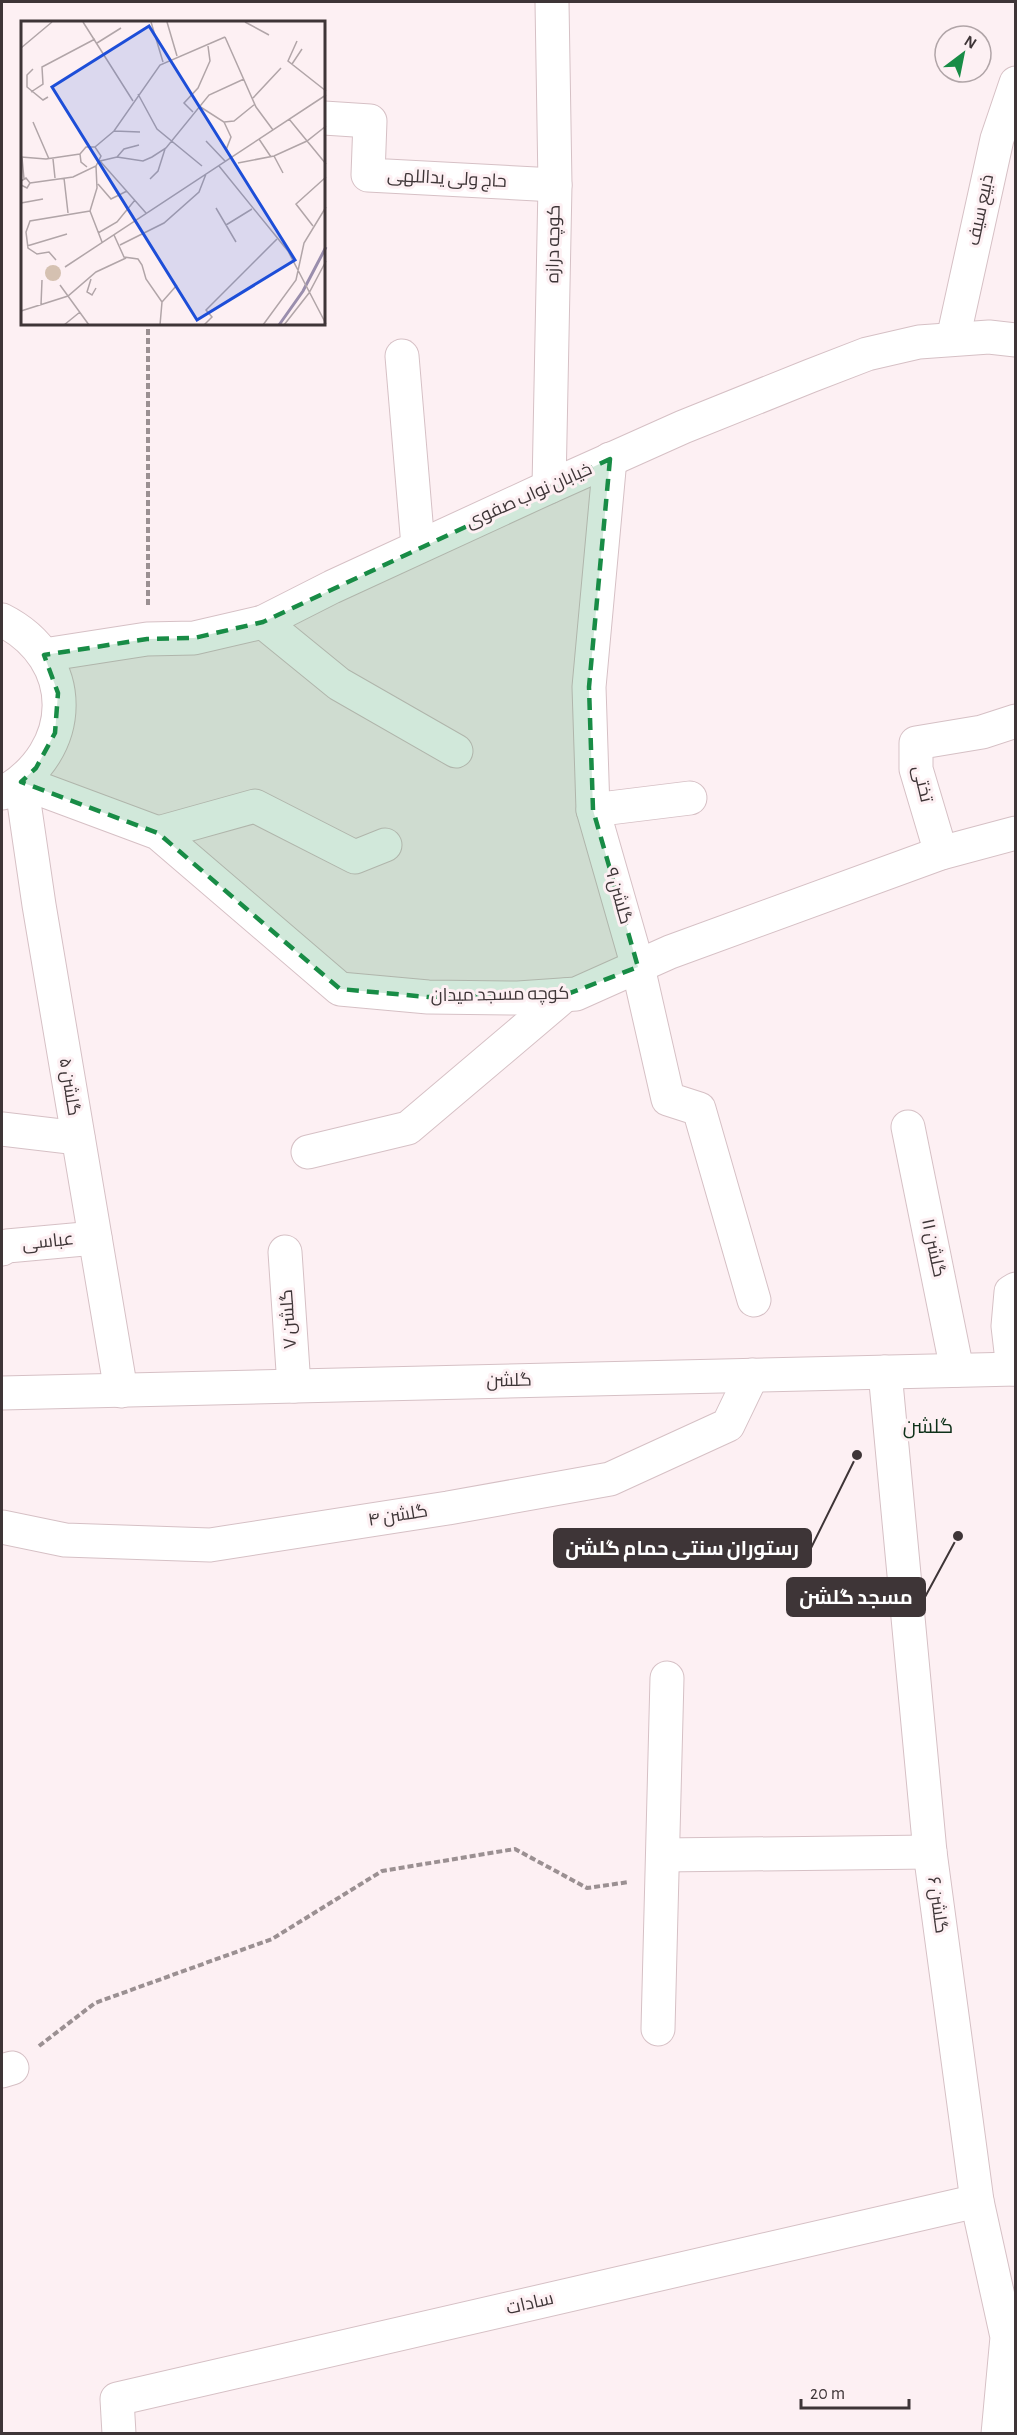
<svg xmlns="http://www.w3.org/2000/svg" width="1017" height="2435" font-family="'Alegreya Sans',Cairo,sans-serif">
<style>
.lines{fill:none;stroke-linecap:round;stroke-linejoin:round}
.minor-casing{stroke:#d6c0c5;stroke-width:35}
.path{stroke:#9b9092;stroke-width:4;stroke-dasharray:6 3;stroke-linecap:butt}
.minor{stroke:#fff;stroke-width:33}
.marked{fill:#188c46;fill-opacity:0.2;stroke:#188c46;stroke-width:4.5;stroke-dasharray:12 8;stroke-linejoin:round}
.labels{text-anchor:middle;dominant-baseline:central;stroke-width:6;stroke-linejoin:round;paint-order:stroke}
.street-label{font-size:18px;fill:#3e3537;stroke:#fdf0f3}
.neighbourhood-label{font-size:20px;fill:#0e3119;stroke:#fdf0f3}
.inset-river{fill:none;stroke:#9a8ead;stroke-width:3}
.inset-road{fill:none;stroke:#b1a5a8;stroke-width:1.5}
.view{fill:#1d4ed8;fill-opacity:0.15;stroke:#1d4ed8;stroke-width:3}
.inset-edge{fill:none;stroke:#3e3537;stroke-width:3}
.leader{fill:none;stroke:#3e3537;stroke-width:2}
.callout-dot{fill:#3e3537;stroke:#fdf0f3;stroke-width:2}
.callout{fill:#3e3537;stroke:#3e3537;stroke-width:2}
.callout-label{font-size:20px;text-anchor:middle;font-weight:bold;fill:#fff}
</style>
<rect width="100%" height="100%" fill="#fdf0f3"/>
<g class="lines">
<defs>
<g id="minor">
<path d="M 324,118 L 370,121 L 368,175 L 555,185"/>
<path d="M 953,339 L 997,139 L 1016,83"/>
<path d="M 402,356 L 418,546"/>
<path d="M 610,459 L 589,687 L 593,810 L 638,967 L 668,1099 L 699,1109 L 754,1300"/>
<path d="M 549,487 L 555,185 L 552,2"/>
<path d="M 2,620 C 79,659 77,751 3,793"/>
<path d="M 263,622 L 339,684 L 456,751"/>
<path d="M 44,655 L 147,639 L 194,638 L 263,622 L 332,587 L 549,487 L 683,427 L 810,376 L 867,354 L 919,342 L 989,337 L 1016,340"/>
<path d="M 593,810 L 690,798"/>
<path d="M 158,833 L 255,806 L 355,857 L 385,845"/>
<path d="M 941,853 L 916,769 L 916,743 L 982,732 L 1016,721"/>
<path d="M 908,1127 L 957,1370"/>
<path d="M 2,1129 L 78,1138"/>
<path d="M 308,1152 L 408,1128 L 565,995"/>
<path d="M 2,1249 L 7,1246 L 95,1238"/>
<path d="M 285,1252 L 294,1386"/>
<path d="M 1013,1369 L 1008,1326 L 1011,1292 L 1016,1289"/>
<path d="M 885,1372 L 930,1852 L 977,2201 L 1007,2337 L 998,2434"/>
<path d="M 121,1391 L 39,905 L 21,782 L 158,833 L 340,989 L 428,997 L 518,998 L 576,994 L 670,952 L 941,853 L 1016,833"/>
<path d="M 2,1393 L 1016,1369"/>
<path d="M 2,1527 L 65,1540 L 210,1545 L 448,1508 L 610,1479 L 728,1425 L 752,1375"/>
<path d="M 663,1855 L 930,1852"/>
<path d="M 658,2029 L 667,1678"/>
<path d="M 2,2071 L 12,2068"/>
<path d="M 119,2434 L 117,2399 L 977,2201"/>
</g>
</defs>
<use href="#minor" class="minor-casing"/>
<g class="path">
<path d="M 148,605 L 148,324"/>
<path d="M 39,2046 L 95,2003 L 272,1939 L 382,1871 L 515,1849 L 587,1888 L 629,1882"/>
</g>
<use href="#minor" class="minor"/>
</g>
<path class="marked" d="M 610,459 L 589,687 L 593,810 L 638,967 L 565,995 L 428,997 L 340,989 L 158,833 L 21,782 L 36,768 L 55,733 L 58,693 L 44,655 L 147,639 L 194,638 L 263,622 Z"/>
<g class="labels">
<g class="street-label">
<text transform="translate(447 179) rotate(3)">حاج ولی یداللهی</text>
<text transform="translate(981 210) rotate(-78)">ذبیع سیف</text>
<text transform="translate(554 244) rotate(-89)">کوچه درازه</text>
<text transform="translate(529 496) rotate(-24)">خیابان نواب صفوی</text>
<text transform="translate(922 784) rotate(77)">تختی</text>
<text transform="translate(618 896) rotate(74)">گلشن ۹</text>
<text transform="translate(500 995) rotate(-1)">کوچه مسجد میدان</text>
<text transform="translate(69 1087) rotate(81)">گلشن ۵</text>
<text transform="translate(48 1242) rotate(-6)">عباسی</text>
<text transform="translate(933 1248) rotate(78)">گلشن ۱۱</text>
<text transform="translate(289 1319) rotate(-94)">گلشن ۷</text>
<text transform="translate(509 1381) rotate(-1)">گلشن</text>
<text transform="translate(398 1516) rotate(-9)">گلشن ۴</text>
<text transform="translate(937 1905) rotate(82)">گلشن ۶</text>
<text transform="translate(530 2304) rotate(-13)">سادات</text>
</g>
<g class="neighbourhood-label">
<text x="928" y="1427">گلشن</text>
</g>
</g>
<g transform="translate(21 21)">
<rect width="304" height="304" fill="#fdf0f3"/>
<path d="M24 252a8 8 0 1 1 16 0a8 8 0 1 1-16 0Z" fill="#d5c1b1"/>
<path class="inset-river" d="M 258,304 L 282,270 L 305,226"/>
<path class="inset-road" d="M 62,1 L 112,80M 130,1 L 142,41M 146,1 L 156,35M 224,1 L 248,14M 204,16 L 235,86 L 252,109M 276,20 L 267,40 L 305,70M 76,22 L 100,7M 0,27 L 31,1M 271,43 L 281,28M 12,48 L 6,54 L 6,66 L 22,79 L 27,76M 10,71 L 22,63 L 21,46 L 74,18M 117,73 L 136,108 L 181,145M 232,77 L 260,47M 178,85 L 203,101 L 210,116 L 205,129 L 210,137M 172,91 L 163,82 L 177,67 L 189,40 L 187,25M 268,98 L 305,143M 12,101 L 28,138M 203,101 L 213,100 L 234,83M 93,110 L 119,111M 238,118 L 250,136M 185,120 L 204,140M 74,126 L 93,110 L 139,44 L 204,16M 253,135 L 262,152M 0,136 L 25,138 L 59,133M 96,136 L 103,128 L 118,124M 1,137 L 3,158M 32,138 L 34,157M 217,142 L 253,135 L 286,120 L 305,105M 75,145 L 76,167 L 69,190 L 81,221M 198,145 L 267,230 L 305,303M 43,157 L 47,192M 129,158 L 137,150 L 144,128M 0,160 L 5,157 L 9,162 L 6,167 L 0,164M 9,162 L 52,156 L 75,145 L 80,135 L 74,126 L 65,126 L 59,133 L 60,141 L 66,146M 77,163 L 90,178 L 106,170M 0,182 L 22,178M 195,187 L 215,221M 125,192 L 79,140 L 96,136 L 122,140 L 131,136 L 145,127 L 188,74 L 223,58M 205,204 L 231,188M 292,205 L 275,183 L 305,156M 77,212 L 96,201 L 114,179M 93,214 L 103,236 L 117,238 L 121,244 L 125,258 L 141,281 L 139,304M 99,224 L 143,202 L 178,171 L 185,153M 6,225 L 46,213M 35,239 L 28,231 L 16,233 L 7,227 L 5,211 L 9,200 L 69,190M 44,246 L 305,74M 70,258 L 66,271 L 71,274 L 75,267M 39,264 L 68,304M 141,281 L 156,264M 20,284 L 21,259M 0,290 L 47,275 L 75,251 L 105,237M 43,304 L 59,291M 183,304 L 191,296 L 185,289 L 256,218M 242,304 L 275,259 L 283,222 L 305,186M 263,304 L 288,272 L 305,240"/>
<path class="view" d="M 128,5 L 274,239 L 176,299 L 31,66 Z"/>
<rect width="304" height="304" class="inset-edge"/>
</g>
<path class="leader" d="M857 1455L811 1548M958 1536L925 1597"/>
<g class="callout-dot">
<circle cx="857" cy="1455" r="6"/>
<circle cx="958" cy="1536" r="6"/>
</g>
<g class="callout">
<rect x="554" y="1529" width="257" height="38" rx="6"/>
<rect x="787" y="1578" width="138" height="38" rx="6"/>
</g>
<g class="callout-label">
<text x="682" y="1555">رستوران سنتی حمام گلشن</text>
<text x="856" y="1604">مسجد گلشن</text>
</g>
<rect width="1017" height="2435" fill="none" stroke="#3e3537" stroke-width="6"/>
<g transform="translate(963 54) rotate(32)"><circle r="28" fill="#fdf0f3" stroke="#b1a5a8" stroke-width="1.5"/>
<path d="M0-4.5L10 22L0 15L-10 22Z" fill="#188c46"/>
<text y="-9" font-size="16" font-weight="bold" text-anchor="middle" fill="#3e3537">N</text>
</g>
<path d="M801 2399v9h108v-9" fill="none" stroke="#3e3537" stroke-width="3"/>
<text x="810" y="2399" font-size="18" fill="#3e3537" stroke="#fdf0f3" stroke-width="4.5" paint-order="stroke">20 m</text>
</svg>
